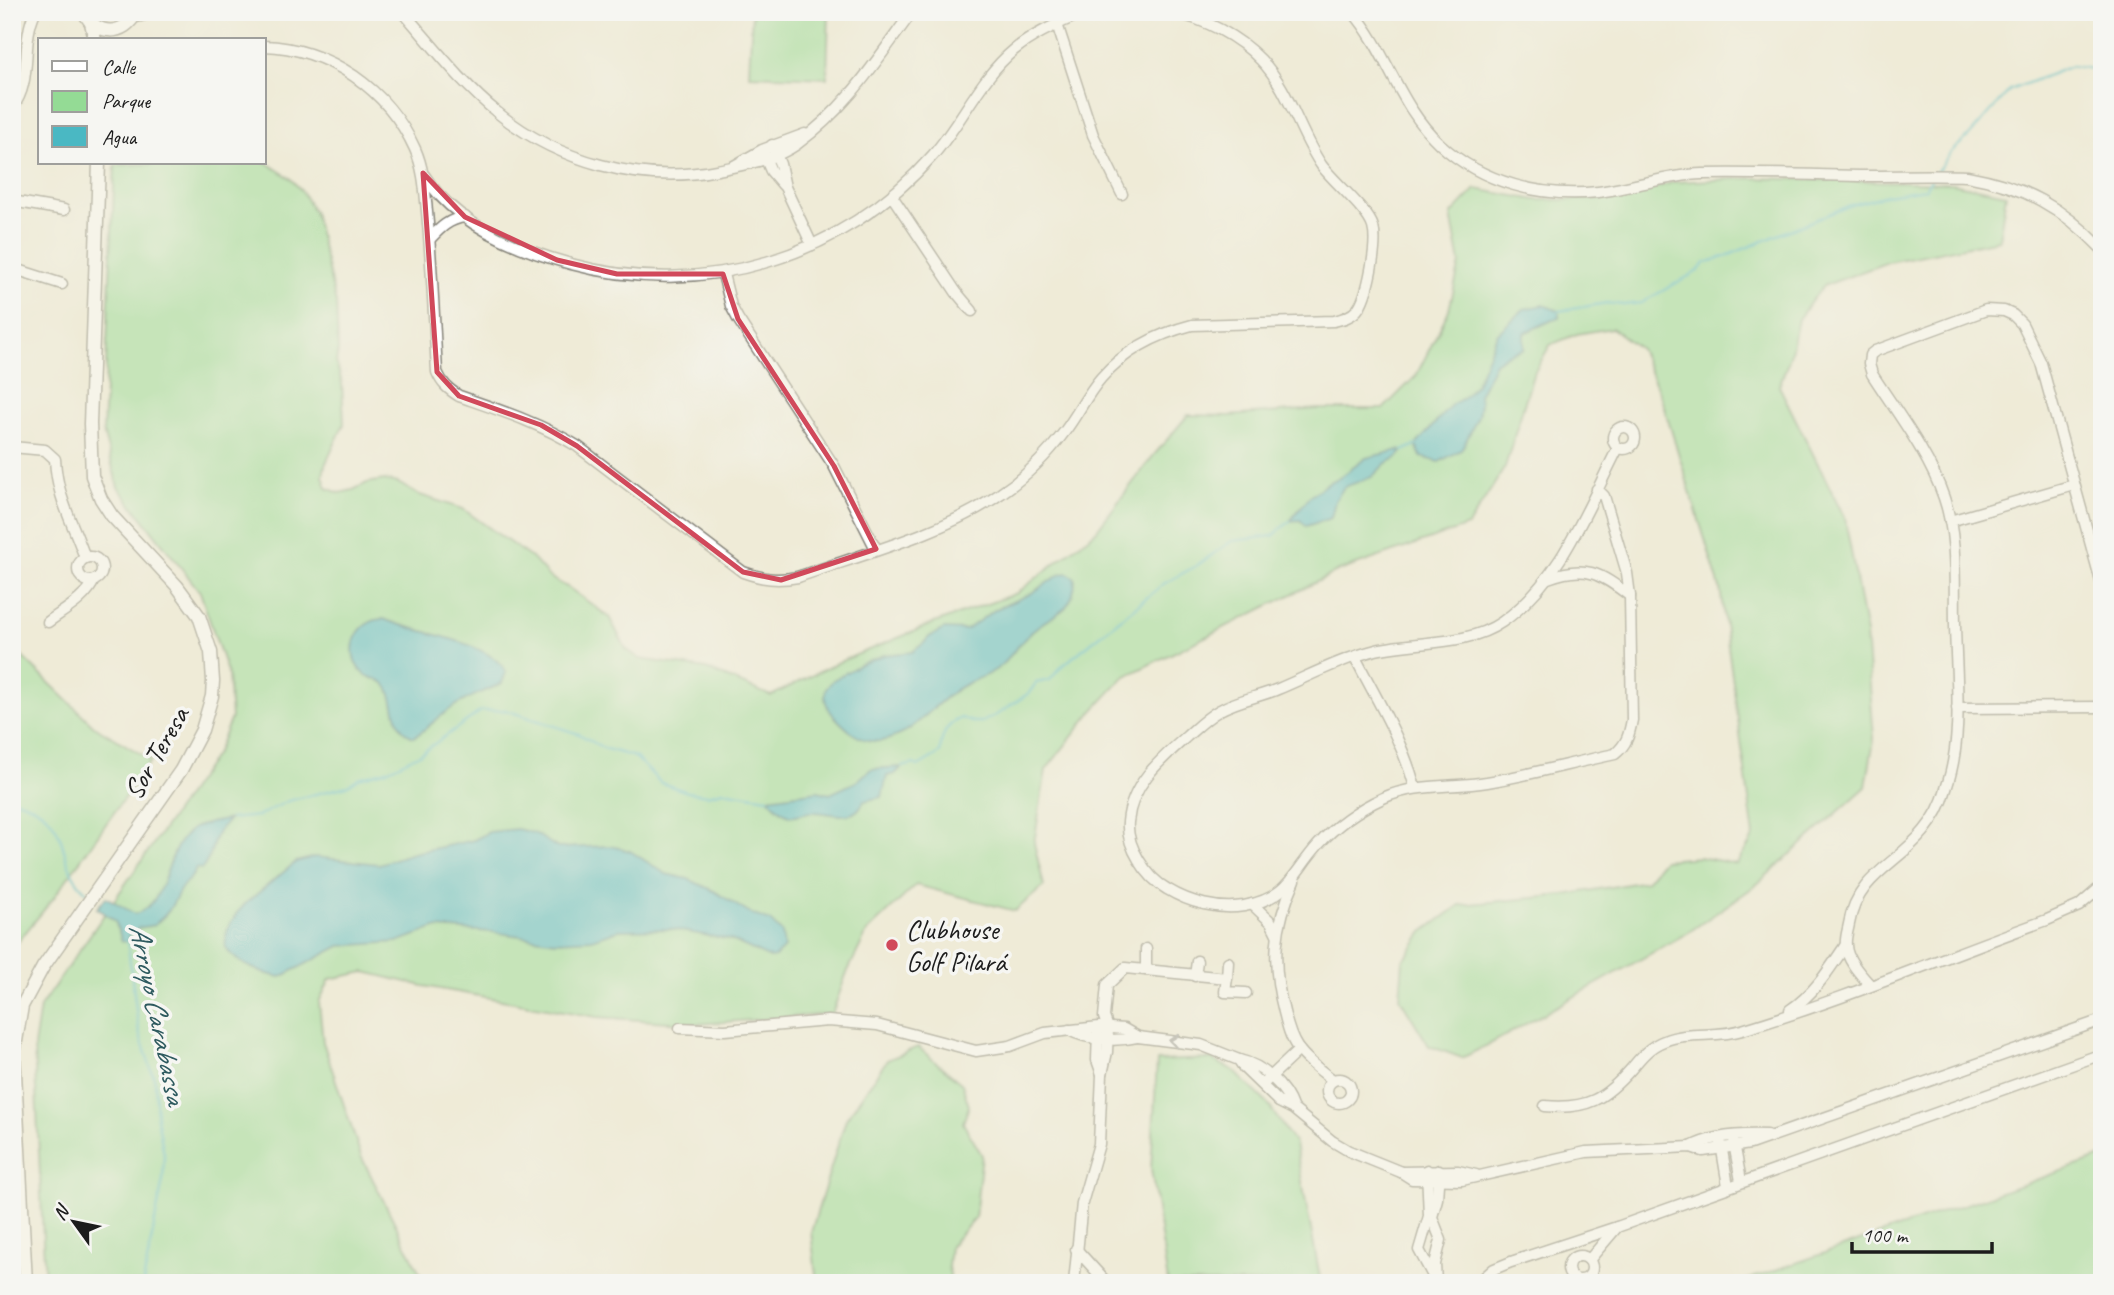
<svg xmlns="http://www.w3.org/2000/svg" width="2114" height="1295" font-family="Caveat,sans-serif">
<style>
.green{fill:#94db95;stroke:#587c58;stroke-width:2}
.water{fill:#4ab8c3;stroke:#336a70;stroke-width:2}
.lines{fill:none;stroke-linecap:round;stroke-linejoin:round}
.stream{stroke:#4ab8c3;stroke-width:2.5}
.minor-casing{stroke:#86847a;stroke-width:13}
.tertiary-casing{stroke:#86847a;stroke-width:15}
.minor{stroke:#fff;stroke-width:10}
.tertiary{stroke:#fff;stroke-width:12}
.oneway{stroke:#999}
.marked{fill:none;stroke:#d1495b;stroke-width:5;stroke-linejoin:round}
.poi-dot{fill:#d1495b;stroke:#f6f6f2;stroke-width:2.5}
.labels{text-anchor:middle;dominant-baseline:central;stroke-width:7;stroke-linejoin:round;paint-order:stroke}
.street-label{font-size:28px;fill:#1c1c1c;stroke:#f6f6f2}
.poi-label{font-size:28px;fill:#1c1c1c;stroke:#f6f6f2;text-anchor:start}
.water-label{font-size:30px;font-style:italic;fill:#2e5a5f;stroke:#f6f6f2}
</style>
<rect width="100%" height="100%" fill="#f6f6f2"/>
<filter id="ink" filterUnits="userSpaceOnUse"><feTurbulence type="fractalNoise" baseFrequency=".0143" numOctaves="2"/><feDisplacementMap in="SourceGraphic" scale="14" xChannelSelector="R" yChannelSelector="G"/><feConvolveMatrix kernelMatrix="1 2 1 2 8 2 1 2 1" color-interpolation-filters="sRGB"/></filter>
<filter id="wash" filterUnits="userSpaceOnUse"><feTurbulence type="fractalNoise" baseFrequency=".00686" numOctaves="4" result="noise"/><feDisplacementMap in="SourceGraphic" scale="28" xChannelSelector="R" yChannelSelector="G"/><feGaussianBlur stdDeviation="1.57" result="paint"/><feColorMatrix in="noise" values="0 0 0 0 0 0 0 0 0 0 0 0 0 0 0 0 0 1.4 0 .05"/><feComposite in="paint" operator="in"/></filter>
<g filter="url(#wash)">
<rect width="100%" height="100%" fill="#efebd7"/>
<g class="green">
<path d="M 752,12 L 829,12 L 827,78 L 749,75 Z"/>
<path d="M 264,161 L 290,178 L 301,190 L 314,212 L 336,303 L 338,350 L 336,362 L 342,383 L 344,424 L 325,465 L 323,476 L 327,488 L 339,493 L 353,490 L 367,483 L 384,480 L 398,483 L 417,494 L 463,509 L 534,560 L 549,577 L 569,588 L 609,617 L 626,649 L 640,659 L 706,669 L 771,696 L 839,662 L 937,622 L 1017,593 L 1096,531 L 1154,455 L 1188,415 L 1228,416 L 1318,409 L 1383,409 L 1416,376 L 1449,310 L 1460,263 L 1451,215 L 1476,189 L 1536,200 L 1616,199 L 1674,182 L 1752,178 L 1952,183 L 2006,194 L 1999,240 L 1888,262 L 1823,286 L 1798,319 L 1790,357 L 1779,386 L 1845,518 L 1866,634 L 1874,739 L 1866,787 L 1755,886 L 1689,932 L 1490,1044 L 1462,1058 L 1429,1046 L 1400,998 L 1403,961 L 1423,932 L 1460,905 L 1564,895 L 1646,881 L 1663,860 L 1699,857 L 1737,864 L 1754,836 L 1720,588 L 1660,394 L 1640,349 L 1612,328 L 1577,334 L 1550,345 L 1533,375 L 1505,467 L 1468,526 L 1339,571 L 1124,677 L 1090,714 L 1046,770 L 1034,843 L 1044,886 L 1015,911 L 916,885 L 867,932 L 846,975 L 832,1014 L 698,1024 L 597,1017 L 423,986 L 365,972 L 330,979 L 319,1002 L 323,1042 L 361,1156 L 425,1283 L 45,1283 L 34,1046 L 40,1007 L 217,752 L 231,718 L 228,675 L 200,592 L 118,487 L 103,432 L 115,165 L 171,163 L 197,165 Z"/>
<path d="M 12,647 L 94,726 L 151,760 L 53,899 L 12,949 Z"/>
<path d="M 918,1047 L 962,1084 L 969,1106 L 963,1123 L 982,1155 L 975,1218 L 950,1246 L 948,1267 L 951,1283 L 817,1283 L 811,1232 L 846,1119 L 887,1060 Z"/>
<path d="M 1211,1059 L 1233,1070 L 1267,1103 L 1295,1144 L 1321,1283 L 1168,1283 L 1151,1169 L 1157,1061 Z"/>
<path d="M 2102,1157 L 2102,1283 L 1738,1283 Z"/>
</g>
<g class="water">
<path d="M 1543,305 L 1559,311 L 1559,317 L 1524,333 L 1524,349 L 1508,354 L 1495,363 L 1479,395 L 1480,404 L 1478,416 L 1466,441 L 1461,450 L 1439,462 L 1421,457 L 1416,445 L 1452,404 L 1462,399 L 1476,384 L 1497,334 L 1524,309 Z"/>
<path d="M 1399,450 L 1403,451 L 1397,458 L 1386,463 L 1372,477 L 1344,487 L 1335,501 L 1331,518 L 1306,526 L 1300,520 L 1290,521 L 1309,497 L 1329,482 L 1339,478 L 1366,458 Z"/>
<path d="M 1068,573 L 1075,578 C 1075,589 1073,599 1065,608 C 1055,617 1040,622 1030,633 C 1019,644 1010,658 998,668 C 988,676 975,679 964,685 C 934,700 916,736 880,741 C 862,743 851,733 839,721 C 829,712 822,702 826,689 L 833,680 L 861,664 L 884,655 L 912,652 L 924,643 L 929,637 L 944,629 L 966,630 L 996,609 L 1030,594 L 1061,574 Z"/>
<path d="M 384,619 C 415,633 491,641 506,672 L 502,683 C 487,691 470,696 455,706 C 440,715 428,728 414,737 C 391,730 398,702 387,686 C 381,677 367,680 360,670 C 344,649 358,619 384,619 Z"/>
<path d="M 902,767 L 895,774 L 887,776 L 882,797 L 864,801 C 853,825 832,811 811,812 C 804,812 796,817 789,815 C 780,812 774,804 768,798 L 818,791 L 830,794 L 856,782 L 871,769 Z"/>
<path d="M 230,819 C 206,839 219,847 202,869 L 196,868 C 194,877 187,880 182,887 C 176,895 172,910 163,917 C 160,920 157,922 155,925 L 138,928 L 136,933 L 131,933 L 127,941 L 122,941 L 115,921 L 97,908 L 106,897 L 135,914 C 171,902 162,851 192,829 C 199,824 220,821 230,819 Z"/>
<path d="M 517,829 L 534,833 L 558,848 L 611,846 L 630,851 L 666,874 L 688,879 L 714,891 L 749,913 L 770,921 L 782,933 L 784,948 L 775,957 L 770,958 L 731,940 L 671,929 L 619,930 L 592,939 L 556,941 L 492,932 L 435,928 L 397,942 L 340,946 L 281,977 C 262,974 237,964 225,947 L 227,930 L 236,914 L 246,903 L 296,862 L 315,857 L 379,864 L 413,853 L 474,840 L 489,832 Z"/>
</g>
<g class="lines">
<g class="stream">
<path d="M 1937,171 L 1952,151 L 1968,137 L 2010,90 L 2072,66 L 2092,69 L 2102,72"/>
<path d="M 1559,311 L 1607,303 L 1623,305 L 1641,303 L 1698,271 L 1705,263 L 1724,257 L 1851,205 L 1887,195 L 1925,189 L 1931,179"/>
<path d="M 1403,451 L 1416,445"/>
<path d="M 902,767 L 914,764 L 918,766 L 940,753 C 941,737 945,725 961,718 L 972,722 L 982,722 L 998,714 L 1029,693 L 1036,683 L 1050,680 L 1062,666 L 1165,583 L 1196,566 L 1232,541 L 1273,536 L 1290,521"/>
<path d="M 12,799 C 80,816 50,862 88,893"/>
<path d="M 230,819 L 258,816 L 288,801 L 347,786 L 359,778 L 387,770 L 420,754 L 481,711 L 505,710 L 579,734 L 603,748 L 635,757 L 661,783 L 688,792 L 707,795 L 723,791 L 768,798"/>
<path d="M 127,939 L 139,1032 L 155,1081 L 157,1118 L 164,1154 L 163,1180 L 143,1283"/>
</g>
</g>
</g>
<g filter="url(#ink)">
<g class="lines">
<defs>
<g id="minor">
<path d="M 403,12 C 433,46 462,84 498,113 C 557,161 641,185 717,170 C 746,164 772,161 797,144 C 847,108 876,61 912,12"/>
<path d="M 1353,12 C 1388,53 1398,105 1440,144 C 1482,183 1542,198 1598,192 C 1632,188 1667,175 1702,174 C 1757,173 1812,175 1866,176 C 1900,176 1933,175 1967,176 C 2024,186 2062,207 2102,249"/>
<path d="M 133,18 L 156,12"/>
<path d="M 1057,24 L 1093,135 L 1122,194"/>
<path d="M 264,46 C 298,47 326,57 354,76 C 380,94 402,120 415,149 C 424,169 425,191 427,212 C 432,265 434,319 437,372 C 442,384 448,389 459,396 C 499,410 540,423 577,446 L 743,572 C 763,579 777,581 798,577 C 860,555 947,532 1000,494 C 1024,478 1048,454 1065,431 C 1078,414 1087,394 1101,378 C 1125,350 1157,334 1192,325 L 1334,321 C 1342,319 1351,317 1357,310 C 1368,297 1378,244 1373,227 C 1368,210 1335,183 1322,166 C 1299,133 1290,90 1261,60 C 1238,36 1205,19 1172,12"/>
<path d="M 12,108 C 34,80 20,43 35,12"/>
<path d="M 772,145 L 780,164 L 785,187 L 812,245"/>
<path d="M 764,155 L 771,171 L 783,185"/>
<path d="M 734,166 L 762,150 L 805,134"/>
<path d="M 424,175 C 454,224 519,250 571,264 C 703,300 843,258 933,155 C 962,122 980,78 1014,50 C 1035,33 1060,23 1084,12"/>
<path d="M 892,196 L 956,292 L 972,311"/>
<path d="M 12,201 L 64,210"/>
<path d="M 430,239 C 440,228 449,219 465,217"/>
<path d="M 12,268 L 62,284"/>
<path d="M 723,274 L 731,306 L 738,319 L 834,466 L 876,549"/>
<circle cx="1624" cy="438" r="11"/>
<path d="M 12,447 L 45,450 L 55,459 C 57,499 73,522 85,558"/>
<path d="M 1597,489 L 1604,496 L 1627,573 L 1630,596 L 1632,720 C 1629,735 1627,744 1615,754 C 1572,763 1530,775 1487,782 C 1452,788 1417,783 1383,798 C 1359,809 1336,825 1318,845 C 1292,874 1289,898 1244,906 C 1218,910 1190,903 1167,889 C 1146,877 1126,846 1128,822 C 1131,785 1159,761 1186,737 C 1196,728 1207,717 1220,710 C 1237,700 1259,697 1278,689 C 1311,675 1341,659 1376,650 C 1417,640 1466,647 1502,622 C 1561,581 1587,508 1618,448"/>
<path d="M 1950,521 L 2074,485"/>
<circle cx="90" cy="569" r="12"/>
<path d="M 1548,578 C 1585,564 1600,573 1630,596"/>
<path d="M 48,622 C 63,611 87,598 94,580"/>
<path d="M 1355,657 C 1377,700 1402,740 1415,787"/>
<path d="M 1957,708 L 2102,707"/>
<path d="M 1295,880 C 1274,926 1271,963 1284,1012 C 1287,1024 1290,1037 1297,1047 C 1306,1060 1321,1071 1333,1080"/>
<path d="M 1252,904 L 1271,922 L 1277,934"/>
<path d="M 1146,970 L 1146,949"/>
<path d="M 1195,976 L 1197,961"/>
<path d="M 1227,978 L 1225,992 L 1246,993"/>
<path d="M 1870,985 C 1861,975 1846,959 1846,945 C 1845,938 1848,930 1849,924 C 1857,876 1896,865 1924,831 C 1934,819 1942,804 1946,789 C 1964,737 1956,679 1955,625 C 1954,583 1958,539 1944,498 C 1929,454 1897,413 1872,374 L 1869,364 L 1870,355 L 1875,351 L 1986,310 L 2004,311 L 2013,315 L 2022,324 L 2041,363 L 2102,585"/>
<path d="M 1790,1010 C 1814,994 1829,970 1845,946"/>
<path d="M 680,1028 L 725,1030 L 828,1021 L 877,1025 L 976,1051 L 1010,1046 L 1045,1033 L 1099,1027 L 1124,1029 L 1138,1037 L 1201,1045 L 1239,1060"/>
<path d="M 1069,1030 C 1088,1040 1117,1042 1138,1037"/>
<path d="M 1098,1032 L 1097,1060 L 1102,1074"/>
<circle cx="1339" cy="1091" r="12"/>
<path d="M 1265,1082 L 1299,1050"/>
<path d="M 1545,1106 C 1587,1110 1605,1099 1632,1068 C 1641,1057 1650,1046 1664,1041 C 1688,1031 1717,1038 1742,1030 C 1846,999 1946,956 2047,920 L 2079,906 L 2102,886"/>
<path d="M 1293,1109 C 1285,1085 1262,1065 1239,1060 L 1244,1068 L 1279,1102 L 1293,1109 L 1332,1141 L 1349,1151 L 1401,1172 L 1412,1179 L 1462,1180 L 1586,1152 L 1691,1147 L 1703,1151 L 1750,1144 L 2102,1020"/>
<path d="M 1734,1143 L 1741,1181"/>
<path d="M 1721,1144 L 1728,1186"/>
<path d="M 1691,1147 C 1713,1135 1742,1134 1767,1135"/>
<path d="M 1427,1170 L 1429,1216 L 1419,1250 L 1433,1276"/>
<path d="M 1401,1172 L 1458,1171 L 1476,1175"/>
<path d="M 1076,1249 L 1107,1283"/>
<circle cx="1580" cy="1268" r="12"/>
<path d="M 1589,1260 L 1617,1227 L 2102,1054"/>
<path d="M 1074,1283 L 1082,1203 L 1099,1144 L 1102,1074 L 1107,1052 L 1108,1028 L 1104,1017 L 1107,985 L 1125,968 L 1227,978 L 1228,962"/>
<path d="M 1436,1283 L 1435,1264 L 1441,1240 L 1432,1217 L 1437,1199 L 1439,1170"/>
<path d="M 1478,1283 L 1494,1269 L 1511,1262 L 1617,1227"/>
</g>
<g id="tertiary">
<path d="M 84,12 C 95,36 125,37 136,12"/>
<path d="M 91,23 L 95,40"/>
<path d="M 26,1283 L 14,1053 L 22,1006 L 43,967 L 181,770 L 202,730 L 212,696 L 213,681 L 211,652 L 199,616 L 177,586 L 112,516 L 101,499 L 92,476 L 90,424 L 99,163"/>
</g>
</defs>
<use href="#minor" class="minor-casing"/>
<use href="#tertiary" class="tertiary-casing"/>
<use href="#minor" class="minor"/>
<use href="#tertiary" class="tertiary"/>
</g>
<defs><path id="oneway-chevron" d="M-2-3.5L2.5 0L-2 3.5" fill="none" stroke-width="1.6" stroke-linecap="round" stroke-linejoin="round" transform="scale(1.75)"/></defs>
<use class="oneway" href="#oneway-chevron" transform="translate(1174 1041) rotate(-174)"/>
</g>
<path d="M0 0H2114V1295H0ZM 423,173 L 465,217 L 557,260 L 617,274 L 723,274 L 738,319 L 834,466 L 876,549 L 781,580 L 743,572 L 577,446 L 541,425 L 459,396 L 437,372 Z" fill="#efebd7" fill-opacity=".55" fill-rule="evenodd"/>
<path class="marked" d="M 423,173 L 465,217 L 557,260 L 617,274 L 723,274 L 738,319 L 834,466 L 876,549 L 781,580 L 743,572 L 577,446 L 541,425 L 459,396 L 437,372 Z"/>
<circle class="poi-dot" cx="892" cy="945" r="7"/>
<g class="labels">
<g class="street-label">
<text transform="translate(156 753) rotate(-60)">Sor Teresa</text>
</g>
<g class="poi-label">
<text x="906" y="929">Clubhouse<tspan x="906" dy="32">Golf Pilará</tspan></text>
</g>
<g class="water-label">
<text transform="translate(158 1014) rotate(78)">Arroyo Carabassa</text>
</g>
</g>
<rect width="2114" height="1295" fill="none" stroke="#f6f6f2" stroke-width="42"/>
<rect x="38" y="38" width="228" height="126" fill="#f6f6f2" stroke="#9f9f9c" stroke-width="2"/>
<rect x="52" y="61" width="35" height="10" fill="#ffffff" stroke="#9f9f9c" stroke-width="2"/>
<text x="102" y="74" font-size="21" fill="#1c1c1c">Calle</text>
<rect x="52" y="91" width="35" height="21" fill="#94db95" stroke="#9f9f9c" stroke-width="2"/>
<text x="102" y="108" font-size="21" fill="#1c1c1c">Parque</text>
<rect x="52" y="126" width="35" height="21" fill="#4ab8c3" stroke="#9f9f9c" stroke-width="2"/>
<text x="102" y="144" font-size="21" fill="#1c1c1c">Agua</text>
<g transform="translate(74 1222) rotate(303)" stroke="#f6f6f2" stroke-width="5" paint-order="stroke">
<path d="M0-5L12 26L0 18L-12 26Z" fill="#1c1c1c"/>
<text y="-10" font-size="19" font-weight="bold" text-anchor="middle" fill="#1c1c1c">N</text>
</g>
<path d="M1852 1242v10h140v-10" fill="none" stroke="#1c1c1c" stroke-width="3.5"/>
<text x="1862" y="1242" font-size="21" fill="#1c1c1c" stroke="#f6f6f2" stroke-width="5" paint-order="stroke">100 m</text>
</svg>
